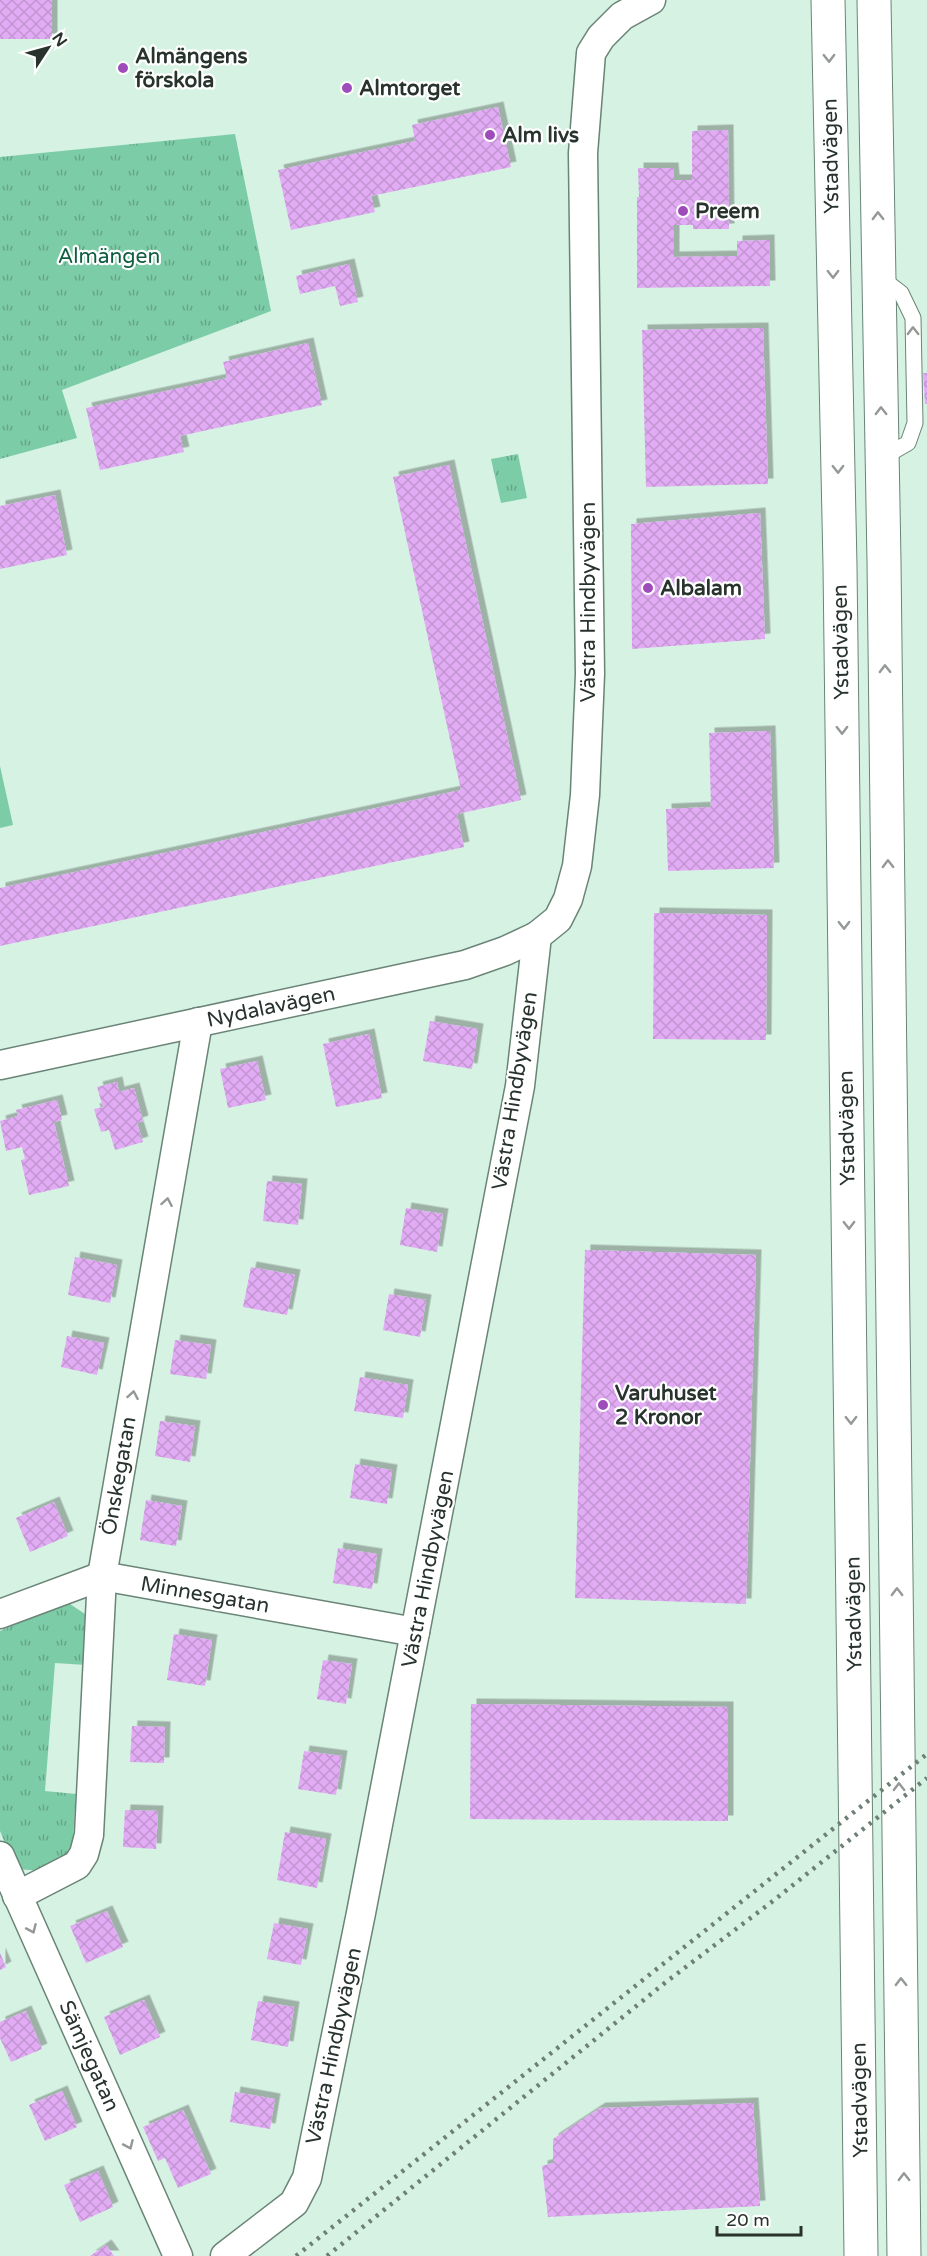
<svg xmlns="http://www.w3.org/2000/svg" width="927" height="2256" font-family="'Varela Round',sans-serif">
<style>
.grass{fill:url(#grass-tufts)}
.pitch{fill:#7ccca7}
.building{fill:url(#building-cross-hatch);filter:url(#shadow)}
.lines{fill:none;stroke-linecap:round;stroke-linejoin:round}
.lane-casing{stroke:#6a8477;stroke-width:17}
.street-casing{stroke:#6a8477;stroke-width:31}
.secondary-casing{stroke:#6a8477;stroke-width:35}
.lane{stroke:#fff;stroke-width:15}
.street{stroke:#fff;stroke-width:28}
.secondary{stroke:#fff;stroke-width:33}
.rail{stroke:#6e7f76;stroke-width:4.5;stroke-dasharray:3 6;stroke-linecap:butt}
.oneway{stroke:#949996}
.poi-dot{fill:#9f4cbb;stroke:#fff;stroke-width:2}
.labels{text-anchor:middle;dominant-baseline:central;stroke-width:4.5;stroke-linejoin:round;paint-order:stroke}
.poi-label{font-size:21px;font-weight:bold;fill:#28332e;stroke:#fff;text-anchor:start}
.street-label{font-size:21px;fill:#28332e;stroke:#fff}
.park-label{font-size:21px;fill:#0f5e42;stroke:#fff}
</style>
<defs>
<pattern id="grass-tufts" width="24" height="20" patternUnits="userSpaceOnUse" patternTransform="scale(1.5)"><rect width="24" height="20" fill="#7ccca7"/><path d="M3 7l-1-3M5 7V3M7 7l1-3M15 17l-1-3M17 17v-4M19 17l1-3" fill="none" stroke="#66a688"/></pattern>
<pattern id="building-cross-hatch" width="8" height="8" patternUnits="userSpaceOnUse" patternTransform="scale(1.5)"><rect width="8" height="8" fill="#e2acf5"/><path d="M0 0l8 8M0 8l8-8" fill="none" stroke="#c294d2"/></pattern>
<filter id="shadow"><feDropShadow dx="5.5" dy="-5.5" stdDeviation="0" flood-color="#0004"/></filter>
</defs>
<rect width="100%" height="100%" fill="#d6f2e3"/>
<g class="grass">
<path d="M 235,134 L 271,311 L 62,390 L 77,438 L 0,459 L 0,157 Z"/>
<path d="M 518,454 L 527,498 L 501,503 L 491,459 Z"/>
<path d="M 67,1602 L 88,1616 L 86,1665 L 55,1663 L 45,1791 L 76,1794 L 72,1853 L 43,1871 L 16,1869 L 0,1831 L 0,1631 Z"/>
</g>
<path class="pitch" d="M 0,766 L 13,825 L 0,828 Z"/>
<g class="building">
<rect x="0" y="0" width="52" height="39"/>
<path d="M 498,107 L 511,167 L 371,196 L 375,212 L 291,230 L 278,170 L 415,141 L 412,125 Z"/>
<path d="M 728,130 L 729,229 L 693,229 L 693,225 L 674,225 L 674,257 L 737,256 L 737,241 L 769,240 L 770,286 L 637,288 L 637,197 L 639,197 L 638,168 L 673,168 L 674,180 L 692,180 L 692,131 Z"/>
<path d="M 349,264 L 358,302 L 340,306 L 335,286 L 300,294 L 296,276 Z"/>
<path d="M 763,328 L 768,484 L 646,487 L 642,330 Z"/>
<path d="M 308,343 L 322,405 L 180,436 L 184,452 L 100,470 L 86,408 L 227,378 L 223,362 Z"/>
<path d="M 923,373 L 927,373 L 927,404 L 925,404 Z"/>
<path d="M 449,465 L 521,800 L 457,814 L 464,847 L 0,946 L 0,888 L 461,790 L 393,477 Z"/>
<path d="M 55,495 L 67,555 L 0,569 L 0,506 Z"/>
<path d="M 760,513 L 765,639 L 632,649 L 631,524 Z"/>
<path d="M 770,731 L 774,868 L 668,871 L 666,809 L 711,807 L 709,733 Z"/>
<path d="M 654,913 L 767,915 L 766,1040 L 653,1039 Z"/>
<path d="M 430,1021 L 478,1029 L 472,1069 L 423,1061 Z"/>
<path d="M 369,1034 L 382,1098 L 336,1107 L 323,1044 Z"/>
<path d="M 257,1061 L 266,1100 L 228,1108 L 220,1069 Z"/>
<path d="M 117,1082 L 119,1092 L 134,1088 L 143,1121 L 137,1123 L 143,1142 L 115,1150 L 109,1130 L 101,1132 L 94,1109 L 103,1107 L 97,1087 Z"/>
<path d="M 57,1100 L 62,1120 L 54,1122 L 69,1186 L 29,1195 L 21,1160 L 25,1159 L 22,1147 L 6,1151 L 0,1121 L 18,1116 L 16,1110 Z"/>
<path d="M 267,1181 L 302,1184 L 298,1225 L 263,1221 Z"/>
<path d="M 406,1208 L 443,1214 L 437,1252 L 400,1245 Z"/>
<path d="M 585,1250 L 756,1255 L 746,1604 L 575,1598 Z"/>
<path d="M 75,1257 L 117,1265 L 110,1303 L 68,1295 Z"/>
<path d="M 251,1267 L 295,1275 L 287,1315 L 243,1307 Z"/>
<path d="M 389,1294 L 426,1300 L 420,1337 L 383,1330 Z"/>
<path d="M 67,1336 L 104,1343 L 97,1375 L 61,1367 Z"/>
<path d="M 175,1340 L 211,1345 L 206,1379 L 170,1374 Z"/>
<path d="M 360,1377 L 408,1385 L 403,1418 L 354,1411 Z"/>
<path d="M 160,1421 L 195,1426 L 190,1462 L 155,1456 Z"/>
<path d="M 355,1464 L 392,1470 L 387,1504 L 350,1498 Z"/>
<path d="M 146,1500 L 182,1506 L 176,1546 L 140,1540 Z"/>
<path d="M 54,1502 L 68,1536 L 30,1552 L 16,1518 Z"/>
<path d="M 338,1548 L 377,1554 L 372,1589 L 333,1583 Z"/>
<path d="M 174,1634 L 212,1640 L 205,1686 L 167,1680 Z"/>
<path d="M 323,1660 L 352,1664 L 346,1704 L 317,1699 Z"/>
<path d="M 471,1704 L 728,1707 L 728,1821 L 470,1819 Z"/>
<path d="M 132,1726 L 165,1727 L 164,1763 L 130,1762 Z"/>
<path d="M 304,1751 L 342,1756 L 336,1795 L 298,1789 Z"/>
<path d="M 125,1810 L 158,1811 L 156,1849 L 123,1847 Z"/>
<path d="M 285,1832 L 326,1839 L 317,1888 L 277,1880 Z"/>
<path d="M 107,1911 L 123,1947 L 86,1963 L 70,1926 Z"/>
<path d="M 274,1923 L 308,1929 L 301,1965 L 267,1959 Z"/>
<path d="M 0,1953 L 6,1967 L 0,1970 Z"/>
<path d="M 144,2000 L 160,2037 L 120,2055 L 104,2017 Z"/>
<path d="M 258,2001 L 294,2007 L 288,2047 L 251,2040 Z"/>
<path d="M 26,2011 L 42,2049 L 11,2062 L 0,2038 L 0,2022 Z"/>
<path d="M 62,2091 L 77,2127 L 45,2141 L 29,2105 Z"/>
<path d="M 235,2092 L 275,2099 L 270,2129 L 230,2122 Z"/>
<path d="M 753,2103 L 760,2206 L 548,2217 L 542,2166 L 553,2163 L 553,2139 L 600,2108 Z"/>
<path d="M 183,2110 L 211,2174 L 178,2188 L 165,2158 L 158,2161 L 143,2127 Z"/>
<path d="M 98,2171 L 113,2207 L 80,2222 L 64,2185 Z"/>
<path d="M 106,2245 L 114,2256 L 90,2256 Z"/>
</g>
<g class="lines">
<defs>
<path id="lane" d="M 880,277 L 901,293 L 913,318 L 915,423 L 908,443 L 882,458"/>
<g id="street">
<path d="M 0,1065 L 465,965 L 505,951 L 537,936"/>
<path d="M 0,1614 L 102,1576 L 415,1632"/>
<path d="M 0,1856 L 178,2256"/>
<path d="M 17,1896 L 77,1865 L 84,1854 L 89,1835 L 102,1576 L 198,1022"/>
<path d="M 225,2256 L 294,2203 L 307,2178 L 361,1913 L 520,1086 L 537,936 L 558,919 L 568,899 L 577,866 L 585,795 L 590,674 L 583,153 L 591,53 L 601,37 L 622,16 L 651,0"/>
</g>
<g id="secondary">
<path d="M 828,0 L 840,566 L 861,2256"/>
<path d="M 874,0 L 884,561 L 904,2256"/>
</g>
</defs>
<use href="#lane" class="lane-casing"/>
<use href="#street" class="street-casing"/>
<use href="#secondary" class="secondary-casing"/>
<use href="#lane" class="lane"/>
<use href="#street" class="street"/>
<use href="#secondary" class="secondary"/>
<g class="rail">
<path d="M 296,2256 L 927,1754"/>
<path d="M 327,2256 L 666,1982 L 773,1901 L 927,1778"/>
</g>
</g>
<defs><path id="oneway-chevron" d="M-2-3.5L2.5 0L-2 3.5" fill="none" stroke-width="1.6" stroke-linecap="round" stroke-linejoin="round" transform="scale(1.5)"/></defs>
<g class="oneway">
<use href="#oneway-chevron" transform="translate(829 58) rotate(89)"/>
<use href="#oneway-chevron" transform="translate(878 216) rotate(-91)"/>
<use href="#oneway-chevron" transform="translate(833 274) rotate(89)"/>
<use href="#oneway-chevron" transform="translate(913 331) rotate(-91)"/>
<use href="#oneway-chevron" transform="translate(881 411) rotate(-91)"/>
<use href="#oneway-chevron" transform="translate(838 469) rotate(89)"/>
<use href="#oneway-chevron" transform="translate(885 669) rotate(-91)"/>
<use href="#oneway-chevron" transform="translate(842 730) rotate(89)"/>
<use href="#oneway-chevron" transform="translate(888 864) rotate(-91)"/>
<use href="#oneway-chevron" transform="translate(844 925) rotate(89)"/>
<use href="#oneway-chevron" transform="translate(167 1202) rotate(-80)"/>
<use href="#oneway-chevron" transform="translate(849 1225) rotate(89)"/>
<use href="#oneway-chevron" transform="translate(133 1395) rotate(-80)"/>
<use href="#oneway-chevron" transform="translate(851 1420) rotate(89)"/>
<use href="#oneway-chevron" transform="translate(897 1592) rotate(-91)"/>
<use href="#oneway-chevron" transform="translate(899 1787) rotate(-91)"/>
<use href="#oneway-chevron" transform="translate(32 1929) rotate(66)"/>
<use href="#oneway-chevron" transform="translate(901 1982) rotate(-91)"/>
<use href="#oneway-chevron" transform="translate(129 2145) rotate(66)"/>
<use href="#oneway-chevron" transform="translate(904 2177) rotate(-91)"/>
</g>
<g class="poi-dot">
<circle cx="123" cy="68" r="6"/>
<circle cx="347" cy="88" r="6"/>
<circle cx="490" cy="135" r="6"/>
<circle cx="683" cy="211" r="6"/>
<circle cx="648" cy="588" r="6"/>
<circle cx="603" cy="1405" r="6"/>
</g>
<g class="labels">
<g class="poi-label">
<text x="135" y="56">Almängens<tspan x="135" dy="24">förskola</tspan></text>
<text x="359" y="88">Almtorget</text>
<text x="502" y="135">Alm livs</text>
<text x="695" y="211">Preem</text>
<text x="660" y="588">Albalam</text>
<text x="615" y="1393">Varuhuset<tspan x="615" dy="24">2 Kronor</tspan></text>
</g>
<g class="street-label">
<text transform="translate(831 156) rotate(-91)">Ystadvägen</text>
<text transform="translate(588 602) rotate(-90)">Västra Hindbyvägen</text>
<text transform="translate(841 642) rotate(-91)">Ystadvägen</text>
<text transform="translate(271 1007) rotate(-12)">Nydalavägen</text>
<text transform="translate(515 1091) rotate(-81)">Västra Hindbyvägen</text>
<text transform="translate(847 1128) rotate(-91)">Ystadvägen</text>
<text transform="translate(119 1476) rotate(-80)">Önskegatan</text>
<text transform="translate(428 1569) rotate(-79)">Västra Hindbyvägen</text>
<text transform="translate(205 1595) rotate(10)">Minnesgatan</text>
<text transform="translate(854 1614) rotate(-91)">Ystadvägen</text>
<text transform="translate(334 2046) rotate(-78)">Västra Hindbyvägen</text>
<text transform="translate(89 2056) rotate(66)">Sämjegatan</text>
<text transform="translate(860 2100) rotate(-91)">Ystadvägen</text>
</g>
<g class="park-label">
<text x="109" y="256">Almängen</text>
</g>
</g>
<g transform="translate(48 48) rotate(54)" stroke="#ffffff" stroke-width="4.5" paint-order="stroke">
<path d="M0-4.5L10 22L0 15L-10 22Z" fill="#28332e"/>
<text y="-9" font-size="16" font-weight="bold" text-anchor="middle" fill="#28332e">N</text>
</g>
<path d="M717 2226v9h84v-9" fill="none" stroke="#28332e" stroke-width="3"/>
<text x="726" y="2226" font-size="18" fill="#28332e" stroke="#ffffff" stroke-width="4.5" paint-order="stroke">20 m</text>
</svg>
